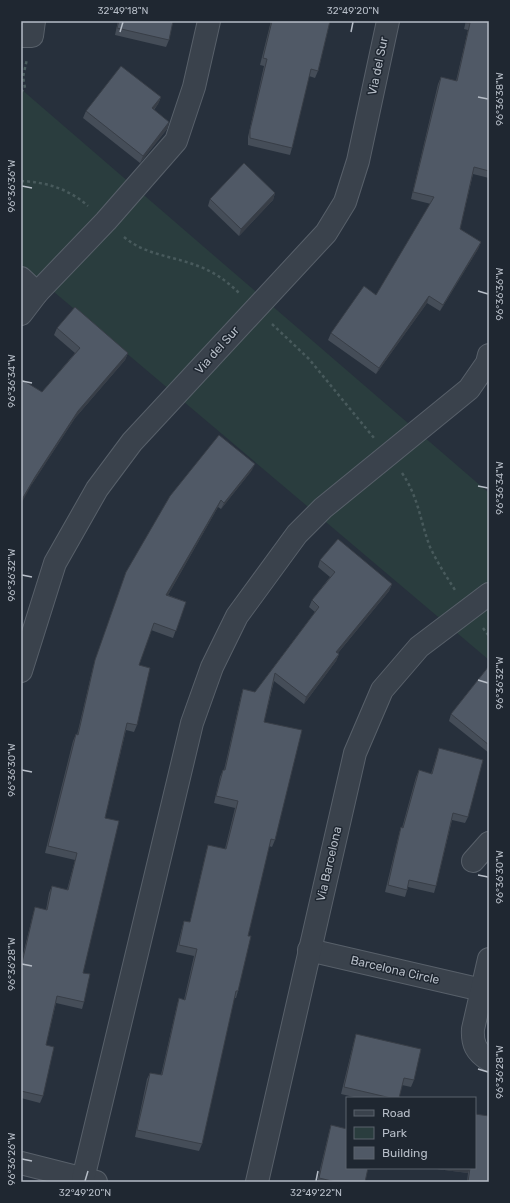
<svg xmlns="http://www.w3.org/2000/svg" width="510" height="1203" font-family="Rubik,sans-serif">
<style>
.green{fill:#2a3d3e}
.lines{fill:none;stroke-linecap:round;stroke-linejoin:round}
.minor-casing{stroke:#58606a;stroke-width:24}
.path{stroke:#485a5c;stroke-width:2.5;stroke-dasharray:3 3;stroke-linecap:butt}
.minor{stroke:#3a424c;stroke-width:22}
.wall{fill:#454d58}
.shaded-wall{fill:#383e47}
.building{fill:#505966;stroke:#383e47}
.ticks{fill:none;stroke:#b6bdc7;stroke-width:1.5}
.labels{text-anchor:middle;dominant-baseline:central;stroke-width:3;stroke-linejoin:round;paint-order:stroke}
.street-label{font-size:12px;fill:#b6bdc7;stroke:#1f2731}
.neatline{fill:none;stroke:#b6bdc7;stroke-width:1.5}
.ticks-label{font-size:10px;text-anchor:middle;fill:#b6bdc7}
</style>
<rect width="100%" height="100%" fill="#27303c"/>
<path class="green" d="M 21,89 L 489,493 L 489,660 L 21,264 Z"/>
<g class="lines">
<defs>
<g id="minor">
<path d="M 21,36 L 32,36 L 34,21"/>
<path d="M 21,278 L 37,293"/>
<path d="M 21,314 L 37,293 L 106,221 L 176,141 L 194,87 L 209,21"/>
<path d="M 21,671 L 55,563 L 97,489 L 132,442 L 326,233 L 345,202 L 358,161 L 388,21"/>
<path d="M 473,861 L 489,843"/>
<path d="M 309,950 L 482,990"/>
<path d="M 489,959 L 473,1029 C 472,1044 476,1052 489,1060"/>
<path d="M 21,1163 L 96,1182"/>
<path d="M 83,1179 L 192,723 L 212,667 L 237,616 L 297,534 L 323,508 L 469,389 L 487,363 L 489,355"/>
<path d="M 257,1182 L 355,753 L 382,690 L 419,647 L 489,594"/>
</g>
</defs>
<use href="#minor" class="minor-casing"/>
<g class="path">
<path d="M 21,92 L 25,88 L 23,77 L 27,59"/>
<path d="M 21,181 C 46,182 69,189 88,206"/>
<path d="M 124,237 C 145,255 173,256 198,266 C 214,272 227,281 239,293"/>
<path d="M 272,324 L 309,359 L 374,438"/>
<path d="M 402,473 C 419,498 420,521 430,547 C 437,562 446,576 455,590"/>
<path d="M 483,628 L 489,636"/>
</g>
<use href="#minor" class="minor"/>
</g>
<g class="wall">
<path d="M 118,21 L 173,21 L 169,40 L 166,47 L 115,35 Z"/>
<path d="M 271,21 L 330,21 L 318,71 L 315,78 L 309,76 L 292,148 L 290,155 L 248,145 L 248,137 L 264,66 L 260,65 Z"/>
<path d="M 466,21 L 489,21 L 489,178 L 473,174 L 460,229 L 481,242 L 478,249 L 440,311 L 427,303 L 376,374 L 328,340 L 331,333 L 376,295 L 431,204 L 411,199 L 438,84 L 441,77 L 456,81 L 468,30 L 464,29 Z"/>
<path d="M 161,97 L 158,104 L 154,110 L 169,122 L 167,129 L 140,163 L 83,118 L 86,111 Z"/>
<path d="M 275,193 L 273,200 L 239,236 L 208,206 L 210,199 Z"/>
<path d="M 57,328 L 128,353 L 125,360 L 75,418 L 32,484 L 42,392 L 75,353 L 54,335 Z"/>
<path d="M 252,470 L 221,509 L 218,507 L 168,595 L 186,602 L 173,638 L 151,630 L 139,665 L 137,725 L 134,732 L 126,730 L 105,818 L 83,973 L 84,1002 L 82,1009 L 56,1003 L 46,1045 L 43,1096 L 40,1103 L 21,1098 L 21,963 L 33,914 L 35,907 L 46,910 L 49,893 L 52,886 L 67,890 L 75,860 L 45,853 L 73,741 L 76,734 L 77,735 L 93,667 L 126,572 Z"/>
<path d="M 320,560 L 392,584 L 389,591 L 338,653 L 339,654 L 336,661 L 304,704 L 274,681 L 264,722 L 275,840 L 272,847 L 269,846 L 248,936 L 238,991 L 236,998 L 234,998 L 202,1144 L 199,1151 L 135,1137 L 147,1079 L 150,1073 L 161,1075 L 177,1005 L 179,998 L 184,1000 L 194,956 L 176,952 L 182,928 L 184,921 L 190,922 L 206,852 L 208,845 L 225,849 L 235,808 L 214,803 L 220,777 L 223,770 L 224,770 L 241,696 L 243,689 L 255,692 L 315,612 L 309,607 L 312,600 L 330,577 L 318,567 Z"/>
<path d="M 489,666 L 489,753 L 449,721 L 451,714 Z"/>
<path d="M 439,748 L 468,817 L 465,823 L 452,820 L 436,886 L 434,893 L 408,887 L 405,897 L 385,892 L 399,834 L 401,827 L 402,828 L 416,777 L 419,770 L 431,774 Z"/>
<path d="M 356,1034 L 414,1080 L 411,1087 L 402,1085 L 399,1098 L 358,1098 L 341,1094 L 354,1041 Z"/>
<path d="M 331,1125 L 365,1182 L 317,1182 L 329,1132 Z"/>
<path d="M 429,1168 L 475,1168 L 489,1182 L 467,1182 L 468,1173 Z"/>
</g>
<g class="shaded-wall">
<path d="M 161,97 L 158,104 L 149,115 L 152,108 Z"/>
<path d="M 169,122 L 167,129 L 140,163 L 143,156 Z"/>
<path d="M 275,193 L 273,200 L 239,236 L 241,229 Z"/>
<path d="M 481,242 L 478,249 L 440,311 L 443,305 Z"/>
<path d="M 429,296 L 427,303 L 376,374 L 379,368 Z"/>
<path d="M 128,353 L 125,360 L 75,418 L 32,484 L 21,504 L 21,501 L 35,477 L 78,411 Z"/>
<path d="M 255,464 L 252,470 L 221,509 L 224,503 Z"/>
<path d="M 221,500 L 218,507 L 164,602 L 166,595 Z"/>
<path d="M 392,584 L 389,591 L 333,659 L 336,652 Z"/>
<path d="M 339,654 L 336,661 L 304,704 L 306,697 Z"/>
<path d="M 429,1168 L 470,1168 L 468,1173 Z"/>
</g>
<g class="building">
<path d="M 119,21 L 173,21 L 169,40 L 117,28 Z"/>
<path d="M 272,21 L 330,21 L 318,71 L 311,69 L 292,148 L 250,138 L 250,130 L 267,59 L 263,58 Z"/>
<path d="M 467,21 L 489,21 L 489,171 L 474,167 L 460,229 L 481,242 L 443,305 L 429,296 L 379,368 L 331,333 L 364,286 L 376,295 L 434,197 L 413,192 L 441,77 L 457,81 L 470,23 L 466,23 Z"/>
<path d="M 121,66 L 161,97 L 152,108 L 169,122 L 143,156 L 86,111 Z"/>
<path d="M 244,163 L 275,193 L 241,229 L 210,199 Z"/>
<path d="M 75,307 L 128,353 L 78,411 L 35,477 L 21,501 L 21,379 L 42,392 L 80,348 L 57,328 Z"/>
<path d="M 219,435 L 255,464 L 224,503 L 221,500 L 166,595 L 186,602 L 176,631 L 154,623 L 139,665 L 150,668 L 137,725 L 127,723 L 105,818 L 119,821 L 83,973 L 90,974 L 84,1002 L 57,996 L 46,1045 L 54,1047 L 43,1096 L 21,1091 L 21,967 L 35,907 L 47,910 L 52,886 L 68,890 L 77,853 L 48,846 L 76,734 L 78,735 L 95,660 L 126,572 L 170,496 Z"/>
<path d="M 338,539 L 392,584 L 336,652 L 339,654 L 306,697 L 275,673 L 264,722 L 302,730 L 275,840 L 271,839 L 248,936 L 251,936 L 238,991 L 236,991 L 202,1144 L 137,1130 L 150,1073 L 162,1075 L 179,998 L 185,1000 L 197,949 L 179,945 L 184,921 L 190,922 L 208,845 L 226,849 L 238,801 L 216,796 L 223,770 L 225,770 L 243,689 L 255,692 L 319,607 L 312,600 L 335,572 L 320,560 Z"/>
<path d="M 489,666 L 489,745 L 451,714 Z"/>
<path d="M 439,748 L 483,760 L 468,817 L 453,813 L 436,886 L 409,880 L 407,890 L 388,885 L 401,827 L 403,828 L 419,770 L 432,774 Z"/>
<path d="M 356,1034 L 421,1049 L 414,1080 L 404,1078 L 399,1098 L 391,1098 L 344,1087 Z"/>
<path d="M 475,1114 L 489,1116 L 489,1182 L 468,1182 L 470,1168 L 475,1168 Z"/>
<path d="M 331,1125 L 347,1129 L 347,1168 L 368,1168 L 365,1182 L 336,1182 L 319,1178 Z"/>
</g>
<path class="ticks" d="M 120,32 L 123,22M 351,32 L 353,22M 478,97 L 488,99M 22,186 L 32,188M 478,291 L 488,294M 22,381 L 32,383M 478,486 L 488,488M 22,575 L 32,577M 478,680 L 488,683M 22,770 L 32,772M 478,875 L 488,877M 22,964 L 32,966M 478,1069 L 488,1072M 22,1159 L 32,1161M 85,1181 L 88,1171M 316,1181 L 318,1171"/>
<g class="labels">
<g class="street-label">
<text transform="translate(378 66) rotate(-78)">Via del Sur</text>
<text transform="translate(217 350) rotate(-48)">Via del Sur</text>
<text transform="translate(329 864) rotate(-77)">Via Barcelona</text>
<text transform="translate(395 970) rotate(13)">Barcelona Circle</text>
</g>
</g>
<rect width="510" height="1203" fill="none" stroke="#1f2731" stroke-width="44"/>
<rect x="346" y="1097" width="130" height="72" fill="#1f2731" stroke="#5b636d"/>
<rect x="354" y="1110" width="20" height="6" fill="#3a424c" stroke="#5b636d"/>
<text x="382" y="1117" font-size="12" fill="#b6bdc7">Road</text>
<rect x="354" y="1127" width="20" height="12" fill="#2a3d3e" stroke="#5b636d"/>
<text x="382" y="1137" font-size="12" fill="#b6bdc7">Park</text>
<rect x="354" y="1147" width="20" height="12" fill="#505966" stroke="#5b636d"/>
<text x="382" y="1157" font-size="12" fill="#b6bdc7">Building</text>
<rect x="22" y="22" width="466" height="1159" class="neatline"/>
<g class="ticks-label">
<text x="123" y="14">32°49'18"N</text>
<text x="353" y="14">32°49'20"N</text>
<text transform="translate(499 99) rotate(-90)" y="4">96°36'38"W</text>
<text transform="translate(11 186) rotate(-90)" y="4">96°36'36"W</text>
<text transform="translate(499 294) rotate(-90)" y="4">96°36'36"W</text>
<text transform="translate(11 381) rotate(-90)" y="4">96°36'34"W</text>
<text transform="translate(499 488) rotate(-90)" y="4">96°36'34"W</text>
<text transform="translate(11 575) rotate(-90)" y="4">96°36'32"W</text>
<text transform="translate(499 683) rotate(-90)" y="4">96°36'32"W</text>
<text transform="translate(11 770) rotate(-90)" y="4">96°36'30"W</text>
<text transform="translate(499 877) rotate(-90)" y="4">96°36'30"W</text>
<text transform="translate(11 964) rotate(-90)" y="4">96°36'28"W</text>
<text transform="translate(499 1072) rotate(-90)" y="4">96°36'28"W</text>
<text transform="translate(11 1159) rotate(-90)" y="4">96°36'26"W</text>
<text x="85" y="1196">32°49'20"N</text>
<text x="316" y="1196">32°49'22"N</text>
</g>
</svg>
